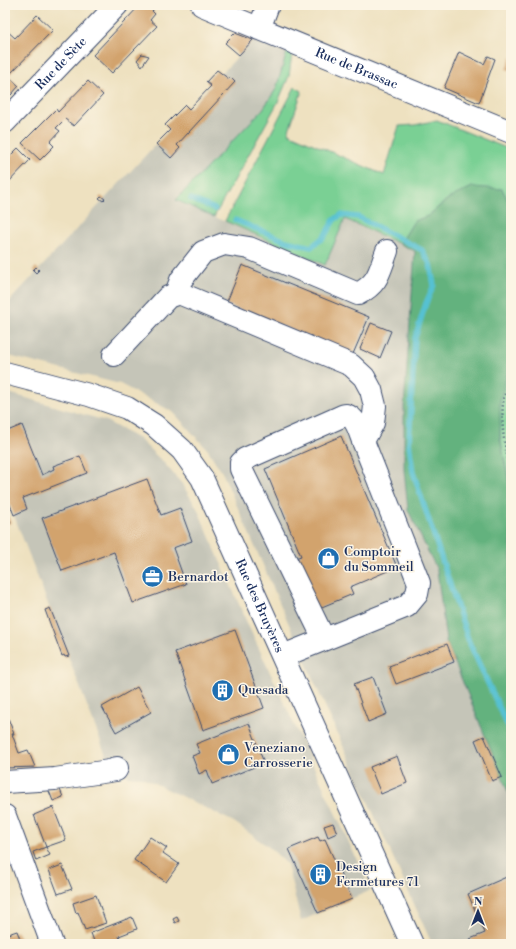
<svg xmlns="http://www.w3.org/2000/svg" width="516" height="949" font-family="'Libre Bodoni',serif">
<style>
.industrial{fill:#c5c5b8}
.green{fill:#7ad094;stroke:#4a8079}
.forest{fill:#63b27e;stroke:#3f706e}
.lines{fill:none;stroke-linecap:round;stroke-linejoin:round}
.stream{stroke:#57c1d2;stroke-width:5.5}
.building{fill:#d2a36d}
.minor-casing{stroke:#3b4a6d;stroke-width:24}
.path{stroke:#3b4a6d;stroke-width:2.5;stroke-dasharray:1 3;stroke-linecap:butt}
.minor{stroke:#fff;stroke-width:22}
.labels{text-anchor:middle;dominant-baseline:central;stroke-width:3;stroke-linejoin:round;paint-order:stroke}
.street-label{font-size:13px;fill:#1b2f5e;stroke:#fcf5e5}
.poi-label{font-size:13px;fill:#1b2f5e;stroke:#fcf5e5;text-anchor:start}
</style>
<rect width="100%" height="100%" fill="#fcf5e5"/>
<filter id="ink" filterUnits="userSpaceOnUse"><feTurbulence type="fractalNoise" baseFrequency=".025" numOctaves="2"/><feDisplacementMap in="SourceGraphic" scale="8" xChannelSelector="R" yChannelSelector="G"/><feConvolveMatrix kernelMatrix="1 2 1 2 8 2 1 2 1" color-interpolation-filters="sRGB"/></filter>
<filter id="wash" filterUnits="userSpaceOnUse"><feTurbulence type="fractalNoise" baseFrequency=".012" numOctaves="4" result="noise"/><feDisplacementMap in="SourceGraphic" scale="16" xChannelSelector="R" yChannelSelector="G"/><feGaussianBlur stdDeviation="0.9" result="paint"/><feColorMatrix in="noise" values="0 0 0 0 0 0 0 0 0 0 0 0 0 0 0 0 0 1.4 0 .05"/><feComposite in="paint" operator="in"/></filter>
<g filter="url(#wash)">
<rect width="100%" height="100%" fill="#eee1c0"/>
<g class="industrial">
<path d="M 253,40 L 287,52 L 276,89 L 263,109 L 176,200 L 324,265 L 345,219 L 415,251 L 404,407 L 404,470 L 408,510 L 437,570 L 446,641 L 511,799 L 511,944 L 432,944 L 317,688 L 223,474 L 208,450 L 173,412 L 120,384 L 5,355 L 5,306 Z"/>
<path d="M 5,392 L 106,421 L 139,439 L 164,463 L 182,484 L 197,508 L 248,625 L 371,890 L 301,921 L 287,864 L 270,848 L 234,822 L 142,777 L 127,776 L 121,759 L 109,763 L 5,492 Z"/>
</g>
<g class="green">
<path d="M 287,52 L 292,54 L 289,76 L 278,102 L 214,217 L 176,200 L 263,109 L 276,89 Z"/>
<path d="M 295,87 L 302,91 L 288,133 L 384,175 L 399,126 L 415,125 L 437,120 L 511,150 L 511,206 L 502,189 L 448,199 L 428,216 L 414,221 L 400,244 L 345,219 L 325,265 L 225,221 Z"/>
<path d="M 511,364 L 511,492 C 502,450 490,405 511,364 Z"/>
</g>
<path class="forest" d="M 472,187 L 502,189 L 511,206 L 511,364 L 508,371 L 500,401 L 500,438 L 511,492 L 511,799 L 446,641 L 437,570 L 408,510 L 404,470 L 404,407 L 415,251 L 400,244 L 414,221 L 428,216 L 448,199 Z"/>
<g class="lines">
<g class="stream">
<path d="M 191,199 L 215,209"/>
<path d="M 235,220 L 286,241 L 311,247 L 324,237 L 334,220 L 341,215 L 358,217 L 422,250 L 430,264 L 434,285 L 426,303 L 415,338 L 409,442 L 413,472 L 469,642 L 511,733"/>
</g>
</g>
<g id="blocks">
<g class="building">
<path d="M 140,5 L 158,5 L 152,11 L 155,14 L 150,20 L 157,26 L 112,73 L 93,55 Z"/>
<path d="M 37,15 L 53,30 L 8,76 L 19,86 L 11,95 L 5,90 L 5,29 L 15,38 Z"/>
<path d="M 235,33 L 253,40 L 239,55 L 225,43 Z"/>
<path d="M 459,52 L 484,64 L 488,56 L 495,59 L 479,103 L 444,88 Z"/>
<path d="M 142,54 L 149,56 L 142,66 L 137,60 Z"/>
<path d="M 511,57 L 511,71 L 506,69 Z"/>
<path d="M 217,70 L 229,79 L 230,77 L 235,82 L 177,145 L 180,148 L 171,158 L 156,144 L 170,130 L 165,125 L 185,105 L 189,109 L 211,86 L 206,82 Z"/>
<path d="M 88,81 L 103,95 L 74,126 L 65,119 L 56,128 L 60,131 L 50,142 L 54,146 L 40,160 L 22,143 L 56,109 L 58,112 Z"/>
<path d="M 18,148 L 30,160 L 5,186 L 5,161 Z"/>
<path d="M 101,196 L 105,199 L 103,201 L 99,198 Z"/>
<path d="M 242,265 L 369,317 L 353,354 L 226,304 Z"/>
<path d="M 36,267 L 39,270 L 36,273 L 33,270 Z"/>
<path d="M 371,323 L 391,331 L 380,358 L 360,349 Z"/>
<path d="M 22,425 L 42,475 L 54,469 L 53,466 L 80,456 L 87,473 L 23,498 L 27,509 L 14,515 L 5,492 L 5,432 Z"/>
<path d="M 341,436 L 397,567 L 350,587 L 353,594 L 317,609 L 289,560 L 301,556 L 265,469 Z"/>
<path d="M 147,479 L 161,515 L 180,508 L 192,541 L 173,548 L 186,584 L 133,603 L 114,552 L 62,571 L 42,518 Z"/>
<path d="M 5,509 L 11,523 L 5,525 Z"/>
<path d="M 50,608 L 58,628 L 69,656 L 65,657 L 64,655 L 62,656 L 45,610 Z"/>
<path d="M 235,630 L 264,708 L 203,730 L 175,652 Z"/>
<path d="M 447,644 L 454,662 L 396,684 L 389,666 Z"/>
<path d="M 373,677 L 387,714 L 368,722 L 354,684 Z"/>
<path d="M 137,687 L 151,712 L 116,732 L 102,707 Z"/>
<path d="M 5,710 L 14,734 L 12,734 L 19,753 L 28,750 L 35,767 L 5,768 Z"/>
<path d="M 249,723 L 264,763 L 212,784 L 207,770 L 199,774 L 192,756 L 200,753 L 196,744 Z"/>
<path d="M 484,736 L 502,777 L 492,781 L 475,740 Z"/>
<path d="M 397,756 L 407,783 L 381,794 L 370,767 Z"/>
<path d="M 59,787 L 63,797 L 53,801 L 49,791 Z"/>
<path d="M 53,807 L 66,840 L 46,847 L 50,855 L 36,861 L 33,852 L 46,847 L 34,815 Z"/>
<path d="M 333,823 L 337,833 L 328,837 L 324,826 Z"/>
<path d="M 150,837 L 167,848 L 163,853 L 179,864 L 166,882 L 134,860 Z"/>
<path d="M 318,837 L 320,841 L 325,839 L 352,899 L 318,913 L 289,849 Z"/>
<path d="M 62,865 L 72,889 L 58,894 L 49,870 Z"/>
<path d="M 511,875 L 511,944 L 472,944 L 470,939 L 485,933 L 468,894 Z"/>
<path d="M 96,895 L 106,923 L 85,930 L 78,912 L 76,913 L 73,903 Z"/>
<path d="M 132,917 L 137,929 L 119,936 L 121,943 L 126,942 L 127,944 L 95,944 L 91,933 Z"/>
<path d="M 177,917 L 179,921 L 175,923 L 173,919 Z"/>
<path d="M 17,931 L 22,944 L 5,944 L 5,935 Z"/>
</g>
</g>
</g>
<g filter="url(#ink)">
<use href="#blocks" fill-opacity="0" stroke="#3b4a6d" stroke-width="1"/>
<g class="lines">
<defs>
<g id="minor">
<path id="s1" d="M 202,5 L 511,132"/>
<path d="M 259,29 L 268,5"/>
<path id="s2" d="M 5,122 L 117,5"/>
<path d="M 179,293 L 178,288 L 181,280 L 203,252 L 224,244 L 249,248 L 358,294 C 379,283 379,272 387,251"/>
<path d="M 114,355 L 168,297 L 179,293 L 351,365 L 364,377 L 371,390 L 375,406 L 373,423 L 363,441"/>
<path id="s3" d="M 5,373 L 89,395 L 127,408 L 154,425 L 182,450 L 202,478 L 412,944"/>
<path d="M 283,656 L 407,606 L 417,594 L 419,583 L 363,441 C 360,433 356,417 346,415 C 344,415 342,416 340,417 L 245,459 L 241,463 L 241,469 L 324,639"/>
<path d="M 5,782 L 55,779 L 116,770 L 117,768"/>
<path d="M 5,816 L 52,944"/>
</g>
</defs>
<use href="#minor" class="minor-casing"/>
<path class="path" d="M 511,379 C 509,385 506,391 504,397 C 500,419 504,448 511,469"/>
<use href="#minor" class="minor"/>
</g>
</g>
<defs>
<symbol id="shop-disc" viewBox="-11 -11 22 22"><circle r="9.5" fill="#1f6fb2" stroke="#fcf5e5"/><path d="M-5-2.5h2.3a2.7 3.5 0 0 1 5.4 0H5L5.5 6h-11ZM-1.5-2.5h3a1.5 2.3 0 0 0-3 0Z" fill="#fff"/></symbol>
<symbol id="office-disc" viewBox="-11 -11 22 22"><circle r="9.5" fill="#1f6fb2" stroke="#fcf5e5"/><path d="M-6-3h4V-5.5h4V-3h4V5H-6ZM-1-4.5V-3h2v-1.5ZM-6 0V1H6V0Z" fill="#fff"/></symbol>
<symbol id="building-disc" viewBox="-11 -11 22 22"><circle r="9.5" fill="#1f6fb2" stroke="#fcf5e5"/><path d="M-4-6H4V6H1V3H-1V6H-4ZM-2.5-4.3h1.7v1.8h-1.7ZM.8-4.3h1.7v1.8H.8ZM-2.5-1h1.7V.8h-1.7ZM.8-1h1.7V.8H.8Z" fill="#fff"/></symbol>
</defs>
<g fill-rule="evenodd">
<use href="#shop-disc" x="316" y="546" width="25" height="25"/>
<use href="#office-disc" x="140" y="564" width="25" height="25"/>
<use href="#building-disc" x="210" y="678" width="25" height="25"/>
<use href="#shop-disc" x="216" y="742" width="25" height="25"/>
<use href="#building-disc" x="308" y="862" width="25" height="25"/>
</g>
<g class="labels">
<g class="street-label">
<text stroke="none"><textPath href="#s2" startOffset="81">Rue de Sète</textPath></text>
<text stroke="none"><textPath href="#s1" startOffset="167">Rue de Brassac</textPath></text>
<text stroke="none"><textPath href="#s3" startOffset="371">Rue des Bruyères</textPath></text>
</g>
<g class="poi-label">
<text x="344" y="552">Comptoir<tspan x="344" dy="15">du Sommeil</tspan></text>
<text x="168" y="577">Bernardot</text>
<text x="238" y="690">Quesada</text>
<text x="244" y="748">Veneziano<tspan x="244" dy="15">Carrosserie</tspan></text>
<text x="336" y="867">Design<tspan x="336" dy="15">Fermetures 71</tspan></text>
</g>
</g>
<rect width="516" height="949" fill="none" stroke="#fcf5e5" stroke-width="20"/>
<g transform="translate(478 911)" stroke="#fcf5e5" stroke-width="3" paint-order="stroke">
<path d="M0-3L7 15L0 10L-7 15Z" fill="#1b2f5e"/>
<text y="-6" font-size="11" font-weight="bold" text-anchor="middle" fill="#1b2f5e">N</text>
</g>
</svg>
